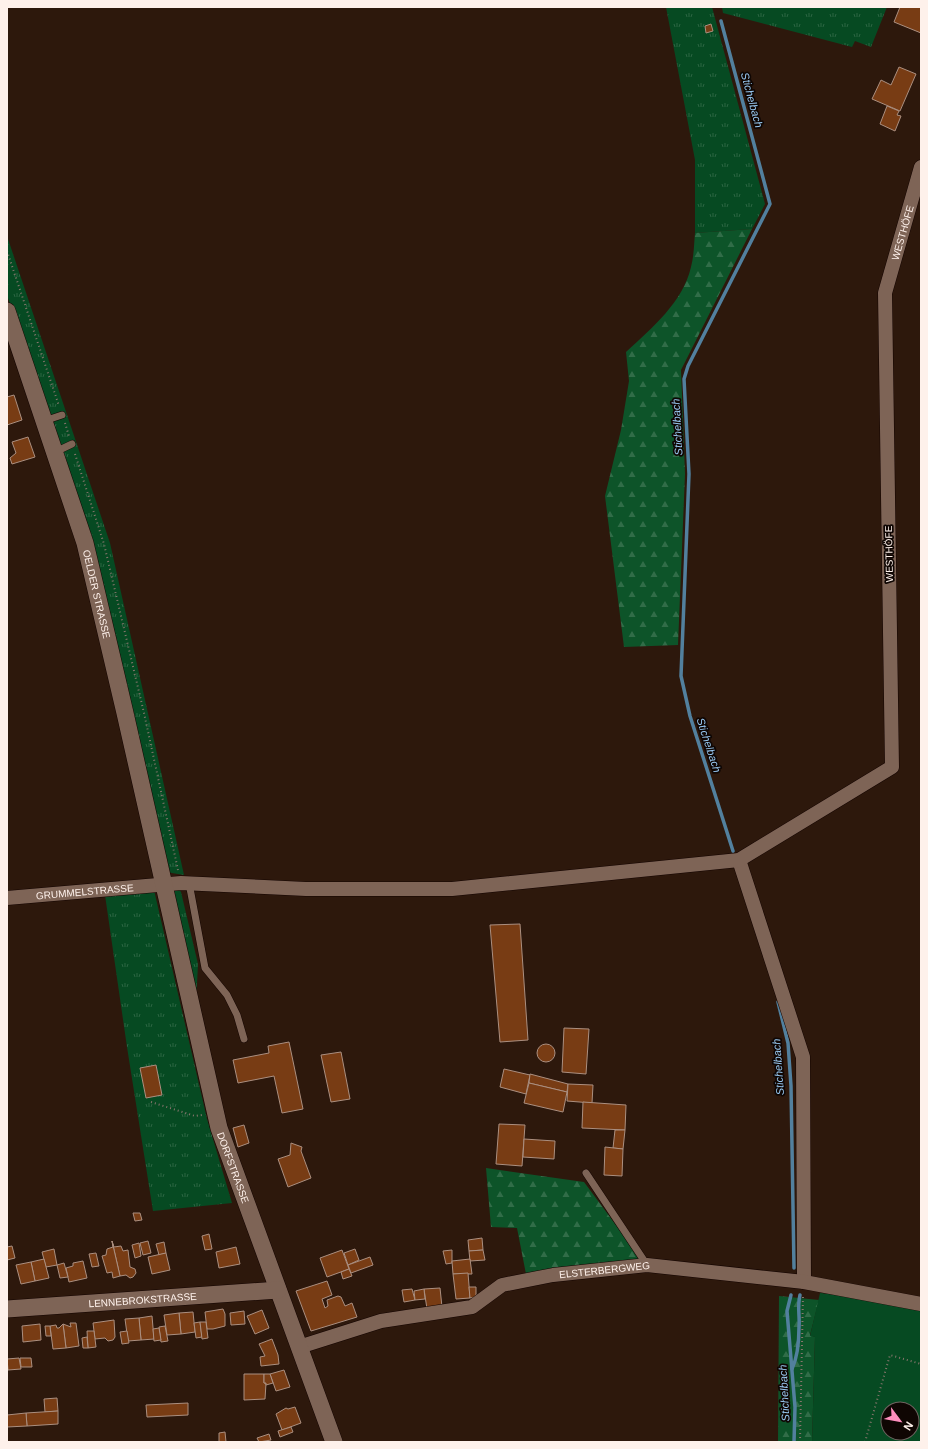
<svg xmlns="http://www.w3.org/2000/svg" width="928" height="1449" font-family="Helvetica,sans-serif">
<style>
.grass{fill:url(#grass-tufts)}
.forest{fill:url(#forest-firs)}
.garden{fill:#064a22;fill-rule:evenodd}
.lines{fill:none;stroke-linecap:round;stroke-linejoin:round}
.stream{stroke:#52809e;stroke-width:3.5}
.building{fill:#783c14;stroke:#ab8f80}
.service-casing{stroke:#140400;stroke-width:8}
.minor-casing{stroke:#140400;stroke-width:15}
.tertiary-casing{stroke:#140400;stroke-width:18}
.path{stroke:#88766d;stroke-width:2;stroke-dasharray:1 3;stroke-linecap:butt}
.service{stroke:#7e6456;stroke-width:7}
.minor{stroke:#7e6456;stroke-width:14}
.tertiary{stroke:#7e6456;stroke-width:17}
.labels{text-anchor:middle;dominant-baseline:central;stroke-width:3.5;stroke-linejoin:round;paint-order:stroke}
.street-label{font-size:10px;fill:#fef1eb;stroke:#0f0603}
.water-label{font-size:11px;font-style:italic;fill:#98c8f1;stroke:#0f0603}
</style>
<defs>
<pattern id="grass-tufts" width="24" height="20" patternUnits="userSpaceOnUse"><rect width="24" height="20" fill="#064a22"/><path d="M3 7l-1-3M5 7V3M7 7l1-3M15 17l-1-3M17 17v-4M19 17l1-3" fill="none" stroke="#2b6542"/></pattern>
<pattern id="forest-firs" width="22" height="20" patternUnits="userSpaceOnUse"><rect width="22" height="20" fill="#0d5429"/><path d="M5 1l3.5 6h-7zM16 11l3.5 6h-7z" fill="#316d48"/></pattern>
</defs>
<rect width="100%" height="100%" fill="#2d180c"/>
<g class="grass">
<path d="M 666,7 L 712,7 L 765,204 L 752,229 L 695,233 L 695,160 Z"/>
<path d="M 722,7 L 887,7 L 871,47 L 855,41 L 852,47 L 723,13 Z"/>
<path d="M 7,236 L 110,543 L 184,875 L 166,872 L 31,366 L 7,295 Z"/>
<path d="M 173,887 L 177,887 L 181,892 L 198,964 L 196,1004 L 171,898 Z"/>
<path d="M 154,890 L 207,1119 L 232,1203 L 153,1211 L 127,1047 L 105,895 Z"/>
</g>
<g class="forest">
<path d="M 752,229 L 681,370 L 685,474 L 678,645 L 624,647 L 605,496 L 621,430 L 629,381 L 626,352 C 652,328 683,302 691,267 C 694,256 694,244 695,233 Z"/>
<path d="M 486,1168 L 584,1182 L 644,1263 L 526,1274 L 517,1228 L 491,1227 Z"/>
<path d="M 779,1296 L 819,1300 L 810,1335 L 815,1337 L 812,1442 L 778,1442 Z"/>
</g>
<path class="garden" d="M 820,1293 L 867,1298 L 921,1308 L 921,1442 L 812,1442 L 815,1337 L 810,1336 ZM 888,1409 L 912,1409 L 912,1433 L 888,1433 Z"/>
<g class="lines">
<g class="stream">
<path d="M 721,21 L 770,204 L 688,366 L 684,379 L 689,474 L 681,676 L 690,716 L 733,851"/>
<path d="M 778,1002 L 788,1043 L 791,1086 L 794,1268"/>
<path d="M 791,1295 L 787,1311 L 795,1407 L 794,1442"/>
<path d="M 792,1369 C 798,1356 799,1342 799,1327 C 800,1316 797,1307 800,1295"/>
</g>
</g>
<g class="building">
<path d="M 900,7 L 921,7 L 921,33 L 894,22 Z"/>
<path d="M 711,24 L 713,31 L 706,33 L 705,26 Z"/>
<path d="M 899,67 L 916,74 L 900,111 L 872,99 L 881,80 L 891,85 Z"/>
<path d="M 887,106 L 899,111 L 897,115 L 901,116 L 895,131 L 880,124 Z"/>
<path d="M 14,395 L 22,420 L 7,425 L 7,397 Z"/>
<path d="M 28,437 L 35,457 L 12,464 L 10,458 L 16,453 L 12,442 Z"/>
<path d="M 520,924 L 528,1040 L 500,1042 L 490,925 Z"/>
<path d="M 564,1028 L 589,1029 L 586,1074 L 562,1072 Z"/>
<path d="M 289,1042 L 303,1109 L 282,1113 L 274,1076 L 238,1083 L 233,1060 L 269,1053 L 268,1046 Z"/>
<circle cx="546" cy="1053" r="9"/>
<path d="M 341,1052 L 350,1099 L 331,1102 L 321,1055 Z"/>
<path d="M 156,1065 L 162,1095 L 146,1098 L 140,1068 Z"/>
<path d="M 504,1069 L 530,1075 L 526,1094 L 500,1087 Z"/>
<path d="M 530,1074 L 568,1084 L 567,1092 L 529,1083 Z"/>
<path d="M 529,1083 L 567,1092 L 563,1112 L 524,1103 Z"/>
<path d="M 568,1084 L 593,1085 L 592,1103 L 567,1101 Z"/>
<path d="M 583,1102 L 626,1105 L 625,1130 L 582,1128 Z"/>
<path d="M 499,1124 L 525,1125 L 522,1166 L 496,1164 Z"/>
<path d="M 244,1125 L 249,1143 L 238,1147 L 233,1128 Z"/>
<path d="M 615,1130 L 625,1130 L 623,1149 L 613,1148 Z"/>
<path d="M 524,1139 L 555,1141 L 554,1159 L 523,1157 Z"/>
<path d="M 291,1143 L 302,1147 L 301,1151 L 311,1178 L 288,1187 L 278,1159 L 290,1155 Z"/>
<path d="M 605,1147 L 623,1149 L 622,1176 L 604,1175 Z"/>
<path d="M 133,1213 L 140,1213 L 142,1220 L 135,1221 Z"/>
<path d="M 209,1234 L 212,1249 L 205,1250 L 202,1236 Z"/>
<path d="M 482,1238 L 483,1250 L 469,1251 L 468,1240 Z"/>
<path d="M 112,1241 L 114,1247 L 121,1246 L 123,1251 L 128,1250 L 130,1267 L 135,1269 L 136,1273 L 133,1277 L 130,1278 L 126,1275 L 120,1276 Z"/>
<path d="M 112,1241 L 120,1276 L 113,1278 L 112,1272 L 107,1273 L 102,1256 L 106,1255 L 107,1249 L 113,1247 Z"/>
<path d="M 148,1241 L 151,1253 L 143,1255 L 140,1243 Z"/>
<path d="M 164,1242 L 166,1253 L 159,1255 L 156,1244 Z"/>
<path d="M 139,1243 L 141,1256 L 135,1258 L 132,1245 Z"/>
<path d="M 12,1246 L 15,1258 L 7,1260 L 7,1247 Z"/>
<path d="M 236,1247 L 240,1264 L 219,1268 L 216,1252 Z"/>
<path d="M 54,1249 L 57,1265 L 46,1267 L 42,1252 Z"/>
<path d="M 355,1249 L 359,1260 L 348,1265 L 344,1253 Z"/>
<path d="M 342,1250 L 349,1269 L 327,1277 L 320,1258 Z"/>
<path d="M 452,1250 L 452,1263 L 446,1264 L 443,1251 Z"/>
<path d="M 483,1250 L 485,1260 L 470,1261 L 469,1251 Z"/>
<path d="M 96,1253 L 99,1266 L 92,1267 L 89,1254 Z"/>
<path d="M 166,1253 L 170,1270 L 152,1274 L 148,1257 Z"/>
<path d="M 370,1257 L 373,1265 L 351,1273 L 348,1265 Z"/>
<path d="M 44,1259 L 49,1278 L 35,1281 L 31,1262 Z"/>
<path d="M 470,1259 L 472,1274 L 453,1274 L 452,1261 Z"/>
<path d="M 83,1261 L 87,1278 L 69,1282 L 66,1268 L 73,1266 L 73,1263 Z"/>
<path d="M 31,1262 L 35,1281 L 21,1284 L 16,1265 Z"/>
<path d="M 64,1263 L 68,1277 L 60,1278 L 57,1265 Z"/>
<path d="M 349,1269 L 352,1276 L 343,1279 L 341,1272 Z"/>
<path d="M 468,1273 L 470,1298 L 456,1299 L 453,1274 Z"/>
<path d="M 327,1281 L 332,1295 L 322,1299 L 325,1308 L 328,1306 L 327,1300 L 338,1296 L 341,1297 L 345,1306 L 352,1303 L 357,1317 L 311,1331 L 296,1291 Z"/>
<path d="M 469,1287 L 476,1287 L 476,1297 L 470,1298 Z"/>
<path d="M 440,1288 L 442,1307 L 427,1309 L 424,1289 Z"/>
<path d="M 412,1289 L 415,1300 L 404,1302 L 402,1290 Z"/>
<path d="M 424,1289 L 425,1299 L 415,1300 L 414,1291 Z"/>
<path d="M 223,1309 L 225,1314 L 225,1326 L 213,1329 L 207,1329 L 205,1312 Z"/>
<path d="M 262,1310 L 269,1328 L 255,1334 L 247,1316 Z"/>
<path d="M 244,1311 L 245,1324 L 231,1325 L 230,1313 Z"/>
<path d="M 193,1312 L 195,1332 L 181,1334 L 179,1313 Z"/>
<path d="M 179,1313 L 181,1334 L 167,1335 L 164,1315 Z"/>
<path d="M 152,1316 L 154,1339 L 141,1340 L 139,1318 Z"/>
<path d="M 139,1318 L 141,1340 L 128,1341 L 125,1319 Z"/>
<path d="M 114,1320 L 115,1337 L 113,1340 L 108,1341 L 105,1338 L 95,1339 L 93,1323 Z"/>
<path d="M 200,1322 L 202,1337 L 196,1338 L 194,1323 Z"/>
<path d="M 200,1322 L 206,1322 L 208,1338 L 202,1339 Z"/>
<path d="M 70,1323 L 76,1323 L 79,1346 L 66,1348 L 63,1324 L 71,1327 Z"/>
<path d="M 40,1324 L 41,1340 L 23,1342 L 22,1326 Z"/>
<path d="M 63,1324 L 66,1348 L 53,1349 L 50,1326 L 56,1325 L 57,1328 L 59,1328 Z"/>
<path d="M 45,1326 L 50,1326 L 51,1336 L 46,1336 Z"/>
<path d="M 165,1326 L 168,1341 L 161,1342 L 159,1327 Z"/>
<path d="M 159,1328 L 161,1340 L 154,1341 L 153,1329 Z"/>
<path d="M 87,1331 L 94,1331 L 96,1347 L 88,1348 Z"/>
<path d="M 127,1331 L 129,1343 L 122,1344 L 120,1332 Z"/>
<path d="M 87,1337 L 88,1348 L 83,1348 L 82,1338 Z"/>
<path d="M 272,1339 L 278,1355 L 279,1364 L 261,1366 L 260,1357 L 265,1356 L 259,1344 Z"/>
<path d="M 19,1358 L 21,1369 L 8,1370 L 7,1359 Z"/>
<path d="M 20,1358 L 31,1358 L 32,1367 L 21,1367 Z"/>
<path d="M 284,1370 L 290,1387 L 276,1391 L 270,1374 Z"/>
<path d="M 244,1374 L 264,1374 L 264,1383 L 266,1383 L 265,1399 L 244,1400 Z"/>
<path d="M 264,1374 L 270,1374 L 273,1383 L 266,1385 L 266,1383 L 264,1383 Z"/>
<path d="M 57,1398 L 58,1411 L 45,1412 L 44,1399 Z"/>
<path d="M 188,1403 L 188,1415 L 147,1417 L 146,1405 Z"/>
<path d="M 295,1407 L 301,1423 L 282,1430 L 276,1414 L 286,1408 L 288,1409 Z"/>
<path d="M 58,1411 L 58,1424 L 27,1426 L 26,1413 Z"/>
<path d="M 26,1413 L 27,1426 L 7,1427 L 7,1415 Z"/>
<path d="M 291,1427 L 293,1432 L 280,1437 L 278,1431 Z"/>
<path d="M 225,1432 L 226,1442 L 219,1442 L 219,1433 Z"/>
<path d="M 269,1434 L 271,1440 L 259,1442 L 257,1438 Z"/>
</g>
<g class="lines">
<defs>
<g id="service">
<path d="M 44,421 L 62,415"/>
<path d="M 55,452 L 72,444"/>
<path d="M 189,883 L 205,968 L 227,995 L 237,1015 L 244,1039"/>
<path d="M 586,1173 L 647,1265"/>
</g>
<g id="minor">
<path d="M 739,860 L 803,1057 L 804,1282"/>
<path id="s1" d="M 7,898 L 181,883 L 306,889 L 452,889 L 739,860 L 892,767 L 885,293 L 921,167"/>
<path id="s2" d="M 299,1347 L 381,1321 L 472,1307 L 502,1285 L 553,1275 L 647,1265 L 804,1282 L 921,1304"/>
</g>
<g id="tertiary">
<path id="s3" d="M 7,311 L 85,543 L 125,713 L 219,1128 L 334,1442"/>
<path id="s4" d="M 7,1309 L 278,1290"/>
</g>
</defs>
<use href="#service" class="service-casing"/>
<use href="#minor" class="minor-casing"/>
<use href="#tertiary" class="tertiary-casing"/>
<g class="path">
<path d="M 7,251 L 59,406"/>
<path d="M 65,423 L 69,436"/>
<path d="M 75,454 L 104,544 L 144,713 L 178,870"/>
<path d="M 151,1102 L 195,1116 L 202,1115"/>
<path d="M 800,1442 L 803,1295"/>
<path d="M 865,1442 L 890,1355 L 921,1364"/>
</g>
<use href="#service" class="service"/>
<use href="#minor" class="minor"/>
<use href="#tertiary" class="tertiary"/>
</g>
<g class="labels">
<g class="street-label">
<text stroke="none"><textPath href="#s1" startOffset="1450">WESTHÖFE</textPath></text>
<text transform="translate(889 554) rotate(-91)">WESTHÖFE</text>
<text stroke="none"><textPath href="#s3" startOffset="297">OELDER STRASSE</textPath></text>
<text stroke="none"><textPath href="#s1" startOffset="78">GRUMMELSTRASSE</textPath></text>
<text stroke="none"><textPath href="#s3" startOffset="887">DORFSTRASSE</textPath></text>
<text stroke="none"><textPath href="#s2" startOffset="319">ELSTERBERGWEG</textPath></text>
<text stroke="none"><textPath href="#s4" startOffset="136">LENNEBROKSTRASSE</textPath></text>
</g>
<g class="water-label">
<text transform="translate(752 100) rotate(75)">Stichelbach</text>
<text transform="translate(677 427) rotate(-93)">Stichelbach</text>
<text transform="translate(709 745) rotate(72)">Stichelbach</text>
<text transform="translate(778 1067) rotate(-94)">Stichelbach</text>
<text transform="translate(784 1393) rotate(-93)">Stichelbach</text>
</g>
</g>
<rect width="928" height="1449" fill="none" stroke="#fef1eb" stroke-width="16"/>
<g transform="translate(900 1421) rotate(122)"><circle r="19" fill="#0f0603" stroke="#6f6460"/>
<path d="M0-3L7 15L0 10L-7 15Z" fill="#fe8ebd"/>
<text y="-6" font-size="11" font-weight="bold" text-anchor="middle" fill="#fef1eb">N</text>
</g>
</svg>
